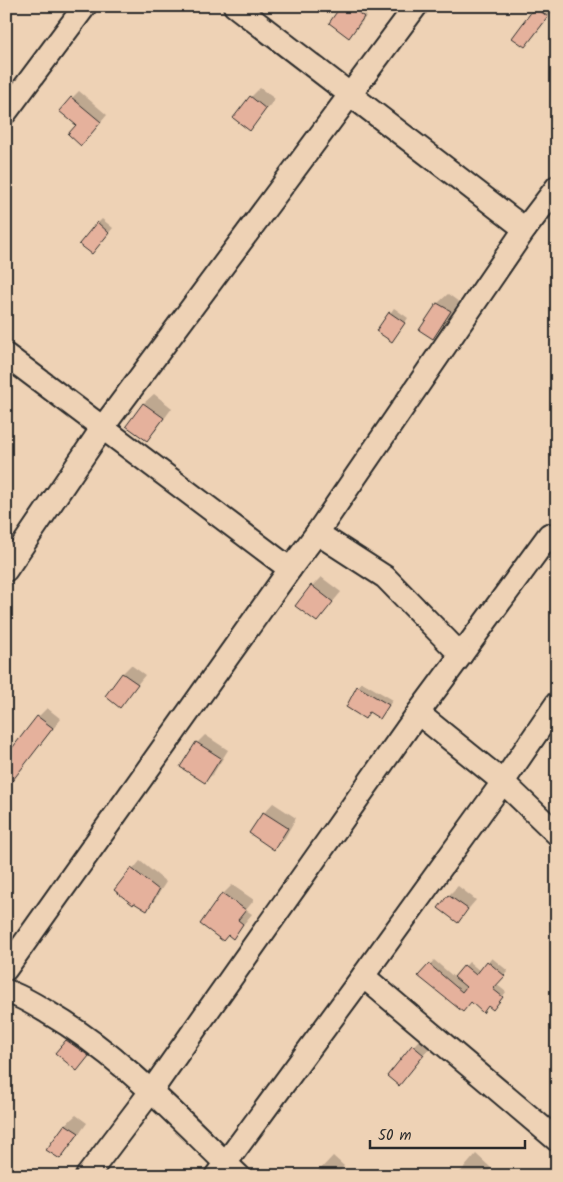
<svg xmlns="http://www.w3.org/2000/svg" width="563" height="1182" font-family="Kalam,sans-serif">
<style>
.shadow{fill:#0003}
.building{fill:#e5b19c;stroke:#2b2b2b}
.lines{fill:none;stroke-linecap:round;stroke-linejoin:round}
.minor-casing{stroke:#2b2b2b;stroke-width:26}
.minor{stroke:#eed2b5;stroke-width:22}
</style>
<rect width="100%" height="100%" fill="#eed2b5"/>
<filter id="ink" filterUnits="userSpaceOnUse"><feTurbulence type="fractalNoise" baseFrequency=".02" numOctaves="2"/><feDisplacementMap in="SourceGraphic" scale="10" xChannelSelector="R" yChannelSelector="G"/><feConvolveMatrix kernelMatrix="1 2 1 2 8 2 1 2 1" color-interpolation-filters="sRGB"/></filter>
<g filter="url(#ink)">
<g class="shadow">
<path d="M 343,6 L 373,7 L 358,27 L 349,36 Z"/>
<path d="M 537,6 L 556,7 L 534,36 L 525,45 Z"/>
<path d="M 260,88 L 275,99 L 250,129 L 251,97 Z"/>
<path d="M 79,91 L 107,115 L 88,137 L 78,124 L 72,98 Z"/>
<path d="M 102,219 L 113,228 L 96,248 L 98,223 Z"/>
<path d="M 448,294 L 459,302 L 442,328 L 433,337 L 421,330 L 438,303 Z"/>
<path d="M 394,308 L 408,318 L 396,336 L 378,330 Z"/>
<path d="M 154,394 L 172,408 L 156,430 L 147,439 L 128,425 L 144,403 Z"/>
<path d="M 321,577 L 341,592 L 317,621 L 312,586 Z"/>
<path d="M 131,665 L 145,675 L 120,706 L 106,696 L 123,673 Z"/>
<path d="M 362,682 L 393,700 L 380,717 L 370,711 L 365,717 L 358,687 Z"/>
<path d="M 47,708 L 61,719 L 6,787 L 6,752 L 9,755 L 38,717 Z"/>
<path d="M 205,735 L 228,750 L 213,774 L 205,781 L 197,743 Z"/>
<path d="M 273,803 L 296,818 L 284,839 L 274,848 L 251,833 L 264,813 Z"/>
<path d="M 140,861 L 166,882 L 154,901 L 146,909 L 116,890 Z"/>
<path d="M 232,885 L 254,900 L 246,910 L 252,914 L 233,937 L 229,934 L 223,894 Z"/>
<path d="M 458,886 L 476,900 L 458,921 L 449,895 Z"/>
<path d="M 492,958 L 508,971 L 496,984 L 506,992 L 497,1004 L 489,1005 L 472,1001 L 420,976 L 434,960 L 455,978 L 469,962 L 480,971 Z"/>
<path d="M 76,1031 L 97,1046 L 77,1069 L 57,1053 Z"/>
<path d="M 422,1036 L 432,1045 L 399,1085 L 389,1076 Z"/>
<path d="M 76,1115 L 87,1123 L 69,1148 L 60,1158 L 48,1150 L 66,1124 Z"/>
<path d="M 476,1154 L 491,1168 L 485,1176 L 457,1176 Z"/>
<path d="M 333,1156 L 344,1166 L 336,1176 L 314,1176 Z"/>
</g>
<g class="building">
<path d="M 341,6 L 350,6 L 364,17 L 349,38 L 329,23 Z"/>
<path d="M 535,7 L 548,17 L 525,47 L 512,38 Z"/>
<path d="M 250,96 L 266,109 L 250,131 L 233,118 Z"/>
<path d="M 71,97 L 101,122 L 81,146 L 68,134 L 76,125 L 59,111 Z"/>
<path d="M 97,222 L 109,233 L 92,254 L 79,244 Z"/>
<path d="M 437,303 L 451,311 L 433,339 L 419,330 Z"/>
<path d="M 389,312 L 405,323 L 392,342 L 376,331 Z"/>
<path d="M 143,403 L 164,418 L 147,441 L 126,426 Z"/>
<path d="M 311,585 L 333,602 L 317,622 L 295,606 Z"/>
<path d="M 122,673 L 138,684 L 120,708 L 105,696 Z"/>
<path d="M 357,686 L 389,705 L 380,719 L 369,712 L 365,719 L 346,707 Z"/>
<path d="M 37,716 L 53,728 L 6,789 L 6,756 Z"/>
<path d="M 196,742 L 221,758 L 205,783 L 180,767 Z"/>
<path d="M 263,812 L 288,828 L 274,850 L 249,833 Z"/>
<path d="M 131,868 L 159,890 L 147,911 L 134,903 L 133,905 L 114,890 Z"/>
<path d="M 222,893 L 246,910 L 238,920 L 243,924 L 233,939 L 228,935 L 223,941 L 200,924 Z"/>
<path d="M 448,895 L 468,909 L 458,923 L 438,908 Z"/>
<path d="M 487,961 L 505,976 L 493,989 L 503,997 L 493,1010 L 488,1006 L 483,1013 L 471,1002 L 463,1012 L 418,976 L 429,964 L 462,992 L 466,987 L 454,977 L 464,965 L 476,975 Z"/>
<path d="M 66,1040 L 89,1056 L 77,1071 L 55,1053 Z"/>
<path d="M 412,1045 L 424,1055 L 399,1086 L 387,1076 Z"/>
<path d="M 65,1124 L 79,1133 L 60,1159 L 46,1150 Z"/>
</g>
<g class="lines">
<defs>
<g id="minor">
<path d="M 235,6 L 525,229"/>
<path d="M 6,112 L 85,6"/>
<path d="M 6,355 L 290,569"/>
<path d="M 317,533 L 385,577 L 461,655 L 549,535 L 557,537"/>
<path d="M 6,570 L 103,427 L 416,6"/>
<path d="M 418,713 L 503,782 L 557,834"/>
<path d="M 6,969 L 290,569 L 317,533 L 525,229 L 557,187"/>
<path d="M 363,976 L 557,1140"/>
<path d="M 6,991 C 21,996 34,1004 47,1012 C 121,1055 178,1118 239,1176"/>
<path d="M 87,1176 L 152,1090 L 418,713 L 461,655"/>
<path d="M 216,1176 L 363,976 L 503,782 L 557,703"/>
</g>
</defs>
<use href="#minor" class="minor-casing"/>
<use href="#minor" class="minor"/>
</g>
</g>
<rect width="563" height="1182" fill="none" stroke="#eed2b5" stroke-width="25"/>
<rect x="12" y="12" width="538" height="1157" fill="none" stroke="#2b2b2b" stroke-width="2" filter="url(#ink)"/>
<path d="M370 1140v8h155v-8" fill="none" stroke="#2b2b2b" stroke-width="2.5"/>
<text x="378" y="1140" font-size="15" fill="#2b2b2b" stroke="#eed2b5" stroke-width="4" paint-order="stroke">50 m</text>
</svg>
